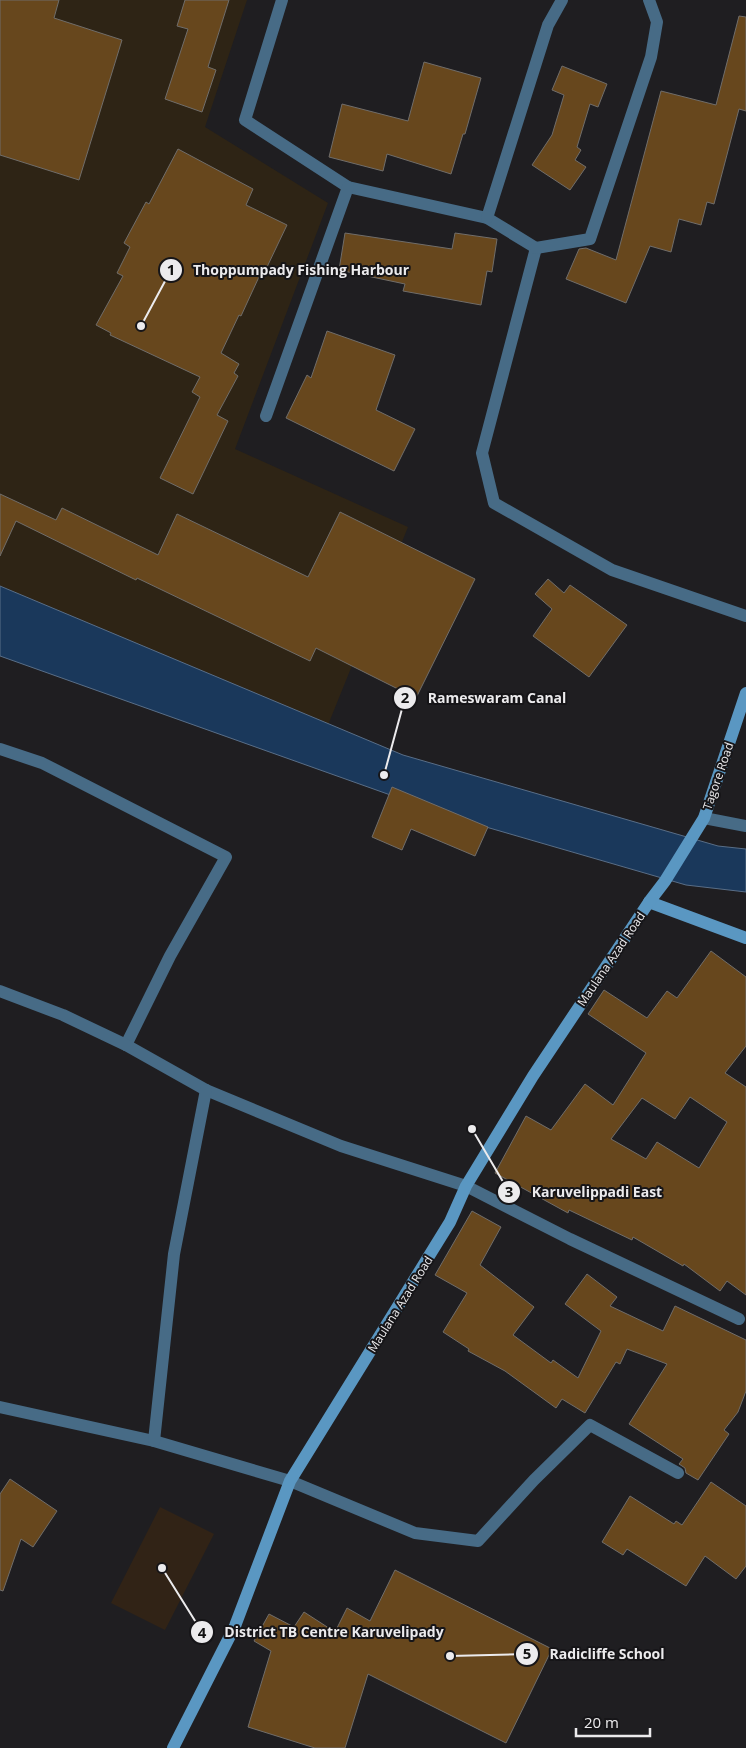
<svg xmlns="http://www.w3.org/2000/svg" width="746" height="1748" font-family="'Open Sans',sans-serif">
<style>
.industrial{fill:#2e2415}
.medical{fill:#312316}
.water{fill:#1a385b;stroke:#596e87}
.building{fill:#67471d;stroke:#706d6a;fill-rule:evenodd}
.lines{fill:none;stroke-linecap:round;stroke-linejoin:round}
.street{stroke:#476b86;stroke-width:12}
.secondary{stroke:#5a97c2;stroke-width:12}
.labels{text-anchor:middle;dominant-baseline:central;stroke-width:4;stroke-linejoin:round;paint-order:stroke}
.street-label{font-size:12px;fill:#ecebed;stroke:#161518}
.leader{fill:none;stroke:#ecebed;stroke-width:2}
.callout-dot{fill:#ecebed;stroke:#161518;stroke-width:2}
.mark-label{font-size:15px;text-anchor:middle;font-weight:bold;fill:#111}
.callout-label{font-size:14px;text-anchor:middle;font-weight:bold;fill:#ecebed;stroke:#161518;stroke-width:4;stroke-linejoin:round;paint-order:stroke}
</style>
<rect width="100%" height="100%" fill="#1f1e21"/>
<path class="industrial" d="M 0,0 L 247,0 L 205,127 L 328,203 L 235,449 L 408,527 L 328,725 L 0,586 Z"/>
<path class="medical" d="M 160,1507 L 214,1534 L 165,1630 L 111,1603 Z"/>
<path class="water" d="M 0,586 L 403,755 L 718,846 L 746,849 L 746,892 L 686,885 L 455,818 L 0,656 Z"/>
<g class="building">
<path d="M 0,0 L 59,0 L 54,18 L 122,40 L 79,180 L 0,155 Z"/>
<path d="M 185,0 L 229,0 L 208,67 L 216,70 L 202,112 L 165,99 L 188,29 L 177,26 Z"/>
<path d="M 739,16 L 746,17 L 746,111 L 739,109 L 714,204 L 707,202 L 701,225 L 679,219 L 671,252 L 650,246 L 626,303 L 566,279 L 579,249 L 586,248 L 616,260 L 661,91 L 716,105 Z"/>
<path d="M 424,62 L 481,78 L 465,134 L 463,134 L 451,174 L 387,154 L 383,171 L 329,157 L 342,104 L 408,121 Z"/>
<path d="M 562,66 L 607,84 L 598,107 L 590,104 L 577,147 L 581,150 L 575,160 L 586,167 L 570,190 L 532,165 L 552,135 L 564,95 L 552,90 Z"/>
<path d="M 178,149 L 253,189 L 246,205 L 287,225 L 267,267 L 264,266 L 241,316 L 239,315 L 221,353 L 239,364 L 234,373 L 238,376 L 217,415 L 228,421 L 193,494 L 160,478 L 200,397 L 192,392 L 200,377 L 110,335 L 111,333 L 96,325 L 123,276 L 117,273 L 130,247 L 124,243 L 146,202 L 149,204 Z"/>
<path d="M 345,233 L 452,249 L 455,233 L 497,239 L 492,272 L 487,271 L 481,305 L 403,291 L 405,284 L 339,270 Z"/>
<path d="M 327,331 L 395,355 L 376,410 L 415,429 L 394,471 L 286,418 L 307,375 L 311,378 Z"/>
<path d="M 0,494 L 56,520 L 62,508 L 158,555 L 177,514 L 308,577 L 340,512 L 475,579 L 416,698 L 316,648 L 310,661 L 137,578 L 136,580 L 16,521 L 0,556 Z"/>
<path d="M 548,579 L 564,593 L 570,585 L 627,625 L 589,677 L 533,636 L 552,609 L 535,594 Z"/>
<path d="M 392,787 L 488,827 L 475,856 L 411,829 L 402,850 L 372,837 Z"/>
<path d="M 711,951 L 746,977 L 746,1046 L 725,1073 L 746,1087 L 746,1295 L 727,1281 L 720,1291 L 684,1264 L 683,1266 L 633,1237 L 632,1240 L 569,1210 L 568,1213 L 495,1173 L 526,1116 L 551,1130 L 585,1084 L 613,1105 L 646,1053 L 588,1014 L 604,990 L 647,1018 L 667,991 L 677,998 ZM 690,1097 L 727,1122 L 699,1168 L 657,1142 L 646,1159 L 611,1139 L 642,1098 L 675,1119 Z"/>
<path d="M 472,1211 L 501,1227 L 480,1265 L 534,1307 L 513,1335 L 551,1363 L 553,1360 L 578,1378 L 601,1331 L 565,1304 L 587,1274 L 617,1297 L 610,1306 L 663,1331 L 675,1306 L 746,1340 L 746,1391 L 738,1412 L 724,1430 L 729,1434 L 698,1480 L 686,1473 L 685,1468 L 679,1464 L 683,1459 L 629,1424 L 667,1364 L 627,1349 L 620,1364 L 616,1362 L 585,1413 L 562,1399 L 556,1408 L 505,1371 L 468,1351 L 469,1349 L 443,1332 L 467,1293 L 435,1275 Z"/>
<path d="M 10,1479 L 57,1511 L 33,1547 L 21,1539 L 3,1591 L 0,1590 L 0,1494 Z"/>
<path d="M 711,1482 L 746,1506 L 746,1566 L 736,1579 L 705,1556 L 686,1586 L 627,1549 L 623,1555 L 602,1542 L 630,1496 L 674,1524 L 676,1521 L 682,1525 Z"/>
<path d="M 395,1570 L 552,1649 L 506,1743 L 368,1674 L 345,1748 L 315,1748 L 248,1727 L 271,1651 L 254,1641 L 269,1614 L 294,1627 L 304,1612 L 335,1632 L 347,1608 L 370,1621 Z"/>
</g>
<g class="lines">
<g class="street">
<path d="M 282,0 L 245,120 L 348,187 L 487,218 L 536,248 L 482,453 L 494,503 L 612,570 L 746,616"/>
<path d="M 487,218 L 548,25 L 562,0"/>
<path d="M 536,248 L 590,239 L 651,57 L 657,22 L 649,0"/>
<path d="M 266,416 L 348,187"/>
<path d="M 0,749 L 42,763 L 226,857 L 170,956 L 126,1045"/>
<path d="M 704,818 L 746,826"/>
<path d="M 0,991 L 63,1015 L 126,1045 L 206,1090 L 341,1146 L 466,1186 L 570,1239 L 739,1319"/>
<path d="M 0,1407 L 154,1441 L 290,1481 L 415,1533 L 478,1541 L 534,1480 L 590,1425 L 678,1473"/>
<path d="M 154,1441 L 174,1254 L 206,1090"/>
</g>
<g class="secondary">
<path d="M 649,902 L 746,938"/>
<path d="M 173,1748 L 235,1626 L 290,1481 L 450,1222 L 466,1186 L 533,1076 L 649,902 L 665,881 L 704,818 L 746,693"/>
</g>
</g>
<g class="labels">
<g class="street-label">
<text transform="translate(718 776) rotate(-71)">Tagore Road</text>
<text transform="translate(611 959) rotate(-56)">Maulana Azad Road</text>
<text transform="translate(400 1304) rotate(-58)">Maulana Azad Road</text>
</g>
</g>
<path class="leader" d="M141 326L171 270M384 775L405 698M472 1129L509 1192M162 1568L202 1632M450 1656L527 1654"/>
<g class="callout-dot">
<circle cx="141" cy="326" r="5"/>
<circle cx="384" cy="775" r="5"/>
<circle cx="472" cy="1129" r="5"/>
<circle cx="162" cy="1568" r="5"/>
<circle cx="450" cy="1656" r="5"/>
<circle cx="171" cy="270" r="12"/>
<circle cx="405" cy="698" r="12"/>
<circle cx="509" cy="1192" r="12"/>
<circle cx="202" cy="1632" r="12"/>
<circle cx="527" cy="1654" r="12"/>
</g>
<g class="mark-label">
<text x="171" y="275">1</text>
<text x="405" y="703">2</text>
<text x="509" y="1197">3</text>
<text x="202" y="1638">4</text>
<text x="527" y="1659">5</text>
</g>
<g class="callout-label">
<text x="301" y="275">Thoppumpady Fishing Harbour</text>
<text x="497" y="703">Rameswaram Canal</text>
<text x="597" y="1197">Karuvelippadi East</text>
<text x="334" y="1637">District TB Centre Karuvelipady</text>
<text x="607" y="1659">Radicliffe School</text>
</g>
<path d="M576 1728v8h74v-8" fill="none" stroke="#ecebed" stroke-width="2.5"/>
<text x="584" y="1728" font-size="15" fill="#ecebed" stroke="#161518" stroke-width="4" paint-order="stroke">20 m</text>
</svg>
